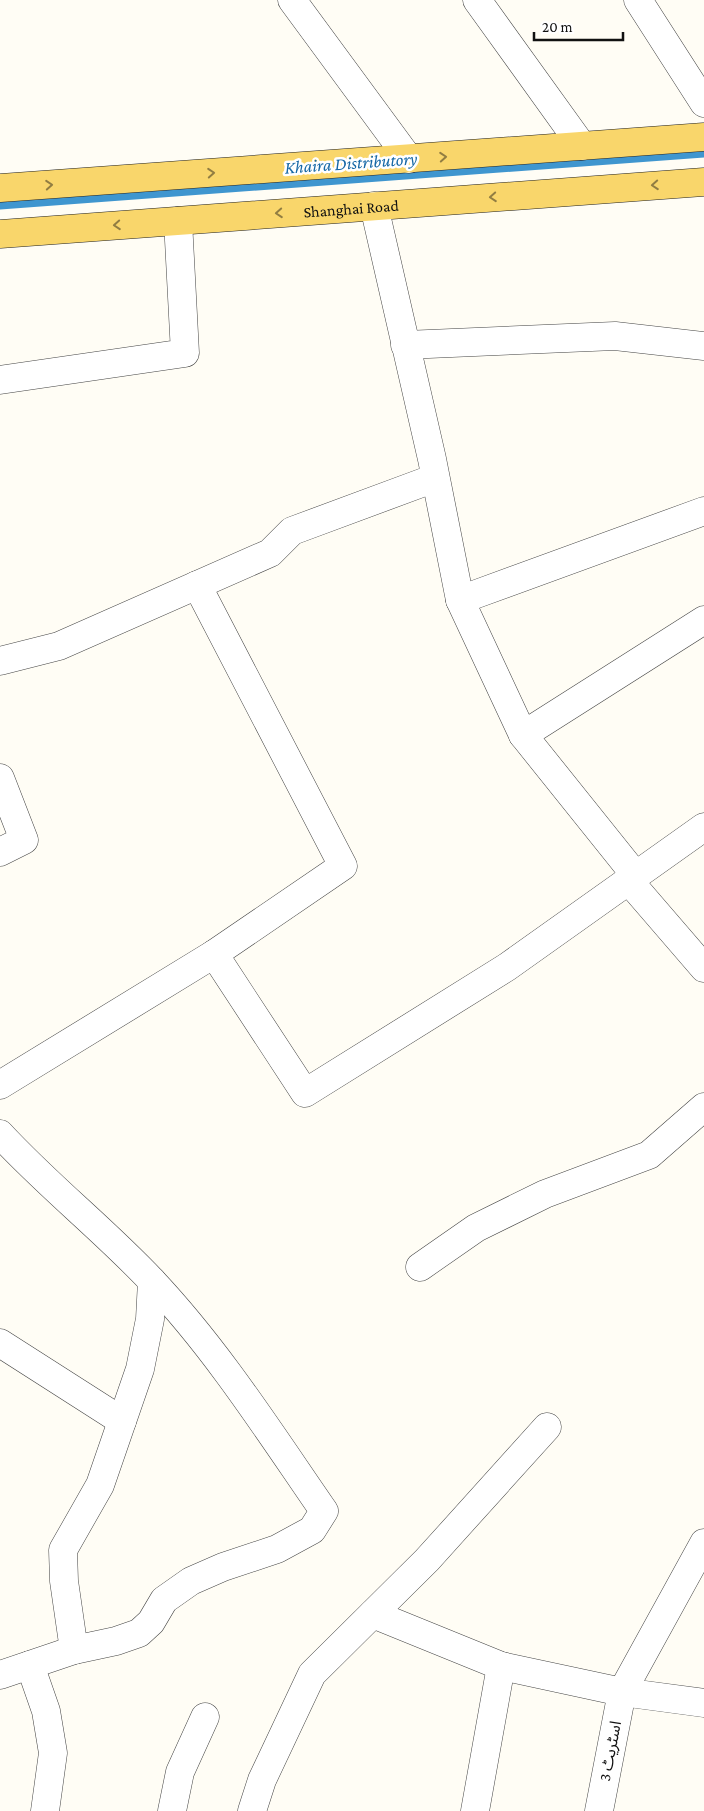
<svg xmlns="http://www.w3.org/2000/svg" width="704" height="1811" font-family="'Crimson Pro','Noto Sans Arabic',serif">
<style>
.lines{fill:none;stroke-linecap:round;stroke-linejoin:round}
.stream{stroke:#3f96cf;stroke-width:9}
.street-casing{stroke:#444;stroke-width:29}
.primary-casing{stroke:#222;stroke-width:29}
.street{stroke:#fff;stroke-width:28}
.primary{stroke:#f9d66b;stroke-width:28}
.oneway{stroke:#917d42}
.labels{text-anchor:middle;dominant-baseline:central;stroke-width:5;stroke-linejoin:round;paint-order:stroke}
.street-label{font-size:16px;fill:#111;stroke:#fff}
.water-label{font-size:18px;font-style:italic;fill:#1768a6;stroke:#fff}
</style>
<rect width="100%" height="100%" fill="#fffdf5"/>
<g class="lines">
<path class="stream" d="M 0,205 L 704,153"/>
<defs>
<g id="street">
<path d="M 292,0 L 409,159"/>
<path d="M 477,0 L 582,146"/>
<path d="M 638,0 L 704,103"/>
<path d="M 374,206 L 432,459 L 460,600 L 523,735 L 636,876"/>
<path d="M 405,345 L 615,336 L 704,346"/>
<path d="M 0,380 L 185,353 L 178,221"/>
<path d="M 197,585 L 343,866 L 214,954"/>
<path d="M 460,600 L 704,511"/>
<path d="M 0,661 L 59,646 L 270,553 L 292,531 L 435,478"/>
<path d="M 523,735 L 704,620"/>
<path d="M 0,778 L 24,840 L 0,852"/>
<path d="M 629,881 L 704,968"/>
<path d="M 0,1085 L 214,954 L 305,1093 L 507,967 L 704,827"/>
<path d="M 0,1134 C 48,1186 104,1230 152,1281 C 218,1351 270,1433 324,1511 L 312,1530 L 277,1549 L 223,1567 L 191,1581 L 164,1600 L 151,1622 L 139,1633 L 116,1641 L 74,1650 L 0,1675"/>
<path d="M 420,1267 L 476,1228 L 545,1194 L 649,1155 L 704,1107"/>
<path d="M 0,1343 L 122,1421"/>
<path d="M 373,1614 L 501,1666 L 622,1692 L 704,1703"/>
<path d="M 74,1650 L 64,1581 L 63,1550 L 100,1485 L 140,1369 L 150,1319 L 152,1281"/>
<path d="M 30,1665 L 46,1711 L 53,1753 L 45,1811"/>
<path d="M 172,1811 L 180,1772 L 205,1717"/>
<path d="M 252,1811 L 262,1780 L 312,1674 L 427,1560 L 547,1427"/>
<path d="M 475,1811 L 501,1666"/>
<path d="M 599,1811 L 622,1692 L 704,1543"/>
</g>
<g id="primary">
<path d="M 0,188 L 704,137"/>
<path id="s1" d="M 0,234 L 704,182"/>
</g>
</defs>
<use href="#street" class="street-casing"/>
<use href="#primary" class="primary-casing"/>
<use href="#street" class="street"/>
<use href="#primary" class="primary"/>
</g>
<defs><path id="oneway-chevron" d="M-2-3.5L2.5 0L-2 3.5" fill="none" stroke-width="1.6" stroke-linecap="round" stroke-linejoin="round" transform="scale(1.25)"/></defs>
<g class="oneway">
<use href="#oneway-chevron" transform="translate(443 157) rotate(-4)"/>
<use href="#oneway-chevron" transform="translate(211 173) rotate(-4)"/>
<use href="#oneway-chevron" transform="translate(49 185) rotate(-4)"/>
<use href="#oneway-chevron" transform="translate(655 185) rotate(176)"/>
<use href="#oneway-chevron" transform="translate(493 197) rotate(176)"/>
<use href="#oneway-chevron" transform="translate(279 213) rotate(176)"/>
<use href="#oneway-chevron" transform="translate(117 225) rotate(176)"/>
</g>
<g class="labels">
<g class="street-label">
<text stroke="none"><textPath href="#s1" startOffset="352">Shanghai Road</textPath></text>
<text transform="translate(610 1751) rotate(-79)">اسٹریٹ 3</text>
</g>
<g class="water-label">
<text transform="translate(351 163) rotate(-4)">Khaira Distributory</text>
</g>
</g>
<path d="M534 32v8h89v-8" fill="none" stroke="#111111" stroke-width="2.5"/>
<text x="542" y="32" font-size="15" fill="#111111" stroke="#ffffff" stroke-width="4" paint-order="stroke">20 m</text>
</svg>
